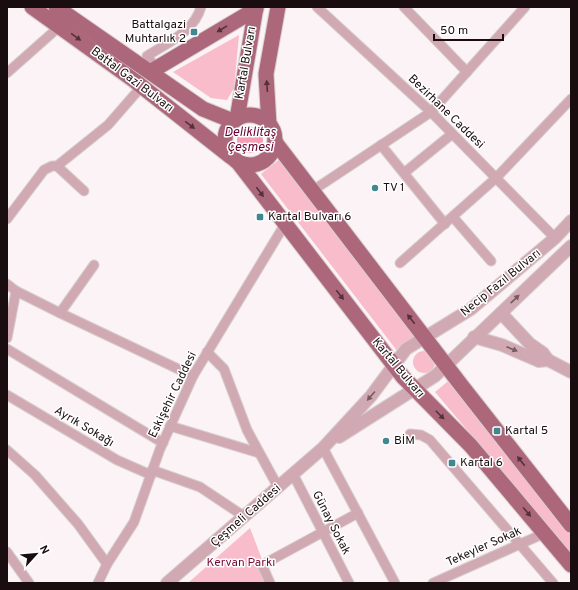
<svg xmlns="http://www.w3.org/2000/svg" width="578" height="590" font-family="Overpass,sans-serif">
<style>
.green{fill:#f8bcca}
.water{fill:#f49db3}
.lines{fill:none;stroke-linecap:round;stroke-linejoin:round}
.minor-casing{stroke:#d7ced0;stroke-width:11}
.tertiary-casing{stroke:#d7ced0;stroke-width:14}
.primary-casing{stroke:#d7ced0;stroke-width:17}
.minor{stroke:#d1a9b2;stroke-width:9}
.tertiary{stroke:#d1a9b2;stroke-width:12}
.primary{stroke:#ac687a;stroke-width:15}
.oneway{fill:#54313a}
.oneway2{fill:#765b61}
.poi-dot{fill:#40878f;stroke:#fff;stroke-width:1.5}
.labels{text-anchor:middle;dominant-baseline:central;stroke-width:3;stroke-linejoin:round;paint-order:stroke}
.poi-label{font-size:12px;fill:#1a0d10;stroke:#fff;text-anchor:start}
.street-label{font-size:12px;fill:#1a0d10;stroke:#fff}
.park-label{font-size:12px;fill:#720d37;stroke:#fff}
.water-label{font-size:13px;font-style:italic;fill:#690030;stroke:#fff}
</style>
<rect width="100%" height="100%" fill="#fbf3f5"/>
<g class="green">
<path d="M 239,35 L 234,88 L 227,100 L 211,98 L 173,72 Z"/>
<path d="M 280,159 L 416,334 L 398,352 L 261,174 Z"/>
<circle cx="424" cy="362" r="11"/>
<path d="M 452,378 L 571,534 L 571,553 L 435,392 Z"/>
<path d="M 250,528 L 271,583 L 188,583 Z"/>
</g>
<circle class="water" cx="250" cy="140" r="13"/>
<g class="lines">
<defs>
<g id="minor">
<path d="M 317,7 L 431,112 L 555,238"/>
<path d="M 404,7 L 467,72"/>
<path d="M 156,68 L 147,56 C 167,43 194,32 201,7"/>
<path d="M 7,73 L 60,26"/>
<path d="M 381,145 L 445,224"/>
<path d="M 57,166 L 84,191"/>
<path d="M 404,173 L 452,134"/>
<path d="M 312,191 L 431,112 L 525,7"/>
<path d="M 453,217 L 491,261"/>
<path d="M 7,219 L 44,170 L 52,166 L 57,166 L 108,125 L 142,86"/>
<path d="M 400,263 L 496,178 L 571,99"/>
<path d="M 7,284 L 16,291 L 60,313 L 193,376"/>
<path d="M 60,313 L 94,265"/>
<path d="M 7,338 L 16,291"/>
<path d="M 7,349 L 163,443"/>
<path d="M 207,352 L 224,369 L 247,430 L 278,487"/>
<path d="M 7,395 L 117,460 L 151,475"/>
<path d="M 170,426 L 259,453"/>
<path d="M 410,434 L 421,435 L 430,440 L 553,583"/>
<path d="M 323,448 L 395,583"/>
<path d="M 7,450 L 35,475 L 78,524 L 107,564"/>
<path d="M 152,470 L 200,487 L 245,517"/>
<path d="M 293,474 L 349,583"/>
<path d="M 7,552 L 29,583"/>
<path d="M 98,583 L 107,564 L 134,522 L 160,449 L 193,376 L 285,224"/>
<path d="M 270,583 L 262,565 L 358,513"/>
<path d="M 433,583 L 545,533"/>
</g>
<g id="tertiary">
<path d="M 501,313 L 530,344 L 543,353 L 548,360 L 571,372"/>
<path d="M 474,337 L 502,345 L 539,361 L 548,360"/>
<path d="M 339,437 L 435,376 L 571,246"/>
<path d="M 167,583 L 323,448 L 371,396 L 406,349 L 471,309 L 555,238 L 571,221"/>
</g>
<g id="primary">
<path d="M 32,7 L 135,81 L 230,156"/>
<path d="M 56,7 L 203,109 L 233,121"/>
<path d="M 150,72 L 256,9"/>
<circle cx="250" cy="140" r="25"/>
<path d="M 237,119 L 256,7"/>
<path d="M 269,125 L 266,74 L 278,7"/>
<path d="M 275,142 L 461,385 L 571,525"/>
<path d="M 237,161 L 403,377 L 471,446 L 571,565"/>
</g>
</defs>
<use href="#minor" class="minor-casing"/>
<use href="#tertiary" class="tertiary-casing"/>
<use href="#primary" class="primary-casing"/>
<use href="#minor" class="minor"/>
<use href="#tertiary" class="tertiary"/>
<use href="#primary" class="primary"/>
</g>
<defs><path id="oneway-solid" d="M-6-.8H1V-3.2L6.5 0L1 3.2V.8H-6Z"/></defs>
<g class="oneway">
<use href="#oneway-solid" transform="translate(222 29) rotate(149)"/>
<use href="#oneway-solid" transform="translate(76 37) rotate(36)"/>
<use href="#oneway-solid" transform="translate(267 86) rotate(-94)"/>
<use href="#oneway-solid" transform="translate(190 125) rotate(38)"/>
<use href="#oneway-solid" transform="translate(260 192) rotate(53)"/>
<use href="#oneway-solid" transform="translate(340 295) rotate(52)"/>
<use href="#oneway-solid" transform="translate(411 319) rotate(-128)"/>
<use href="#oneway-solid" transform="translate(440 415) rotate(45)"/>
<use href="#oneway-solid" transform="translate(521 461) rotate(-128)"/>
<use href="#oneway-solid" transform="translate(527 512) rotate(50)"/>
</g>
<g class="oneway2">
<use href="#oneway-solid" transform="translate(515 299) rotate(-44)"/>
<use href="#oneway-solid" transform="translate(512 349) rotate(23)"/>
<use href="#oneway-solid" transform="translate(371 396) rotate(131)"/>
</g>
<g class="poi-dot">
<rect x="190" y="28" width="8" height="8" rx="2"/>
<circle cx="375" cy="188" r="4"/>
<rect x="256" y="213" width="8" height="8" rx="2"/>
<rect x="493" y="427" width="8" height="8" rx="2"/>
<circle cx="386" cy="441" r="4"/>
<rect x="448" y="459" width="8" height="8" rx="2"/>
</g>
<g class="labels">
<g class="poi-label">
<text x="186" y="25" text-anchor="end">Battalgazi<tspan x="186" dy="14">Muhtarlık 2</tspan></text>
<text x="383" y="188">TV 1</text>
<text x="268" y="217">Kartal Bulvarı 6</text>
<text x="505" y="431">Kartal 5</text>
<text x="394" y="441">BİM</text>
<text x="460" y="463">Kartal 6</text>
</g>
<g class="street-label">
<text transform="translate(246 63) rotate(-80)">Kartal Bulvarı</text>
<text transform="translate(132 80) rotate(37)">Battal Gazi Bulvarı</text>
<text transform="translate(446 112) rotate(44)">Bezirhane Caddesi</text>
<text transform="translate(501 283) rotate(-39)">Necip Fazıl Bulvarı</text>
<text transform="translate(398 368) rotate(50)">Kartal Bulvarı</text>
<text transform="translate(173 395) rotate(-64)">Eskişehir Caddesi</text>
<text transform="translate(84 427) rotate(31)">Ayrık Sokağı</text>
<text transform="translate(246 516) rotate(-41)">Çeşmeli Caddesi</text>
<text transform="translate(331 523) rotate(63)">Günay Sokak</text>
<text transform="translate(484 547) rotate(-24)">Tekeyler Sokak</text>
</g>
<g class="park-label">
<text x="241" y="563">Kervan Parkı</text>
</g>
<g class="water-label">
<text x="250" y="133">Deliklitaş<tspan x="250" dy="15">Çeşmesi</tspan></text>
</g>
</g>
<rect width="578" height="590" fill="none" stroke="#1a0d10" stroke-width="16"/>
<g transform="translate(36 554) rotate(63)" stroke="#ffffff" stroke-width="3" paint-order="stroke">
<path d="M0-3L7 15L0 10L-7 15Z" fill="#1a0d10"/>
<text y="-6" font-size="11" font-weight="bold" text-anchor="middle" fill="#1a0d10">N</text>
</g>
<path d="M434 34v6h69v-6" fill="none" stroke="#1a0d10" stroke-width="2"/>
<text x="440" y="34" font-size="12" fill="#1a0d10" stroke="#ffffff" stroke-width="3" paint-order="stroke">50 m</text>
</svg>
